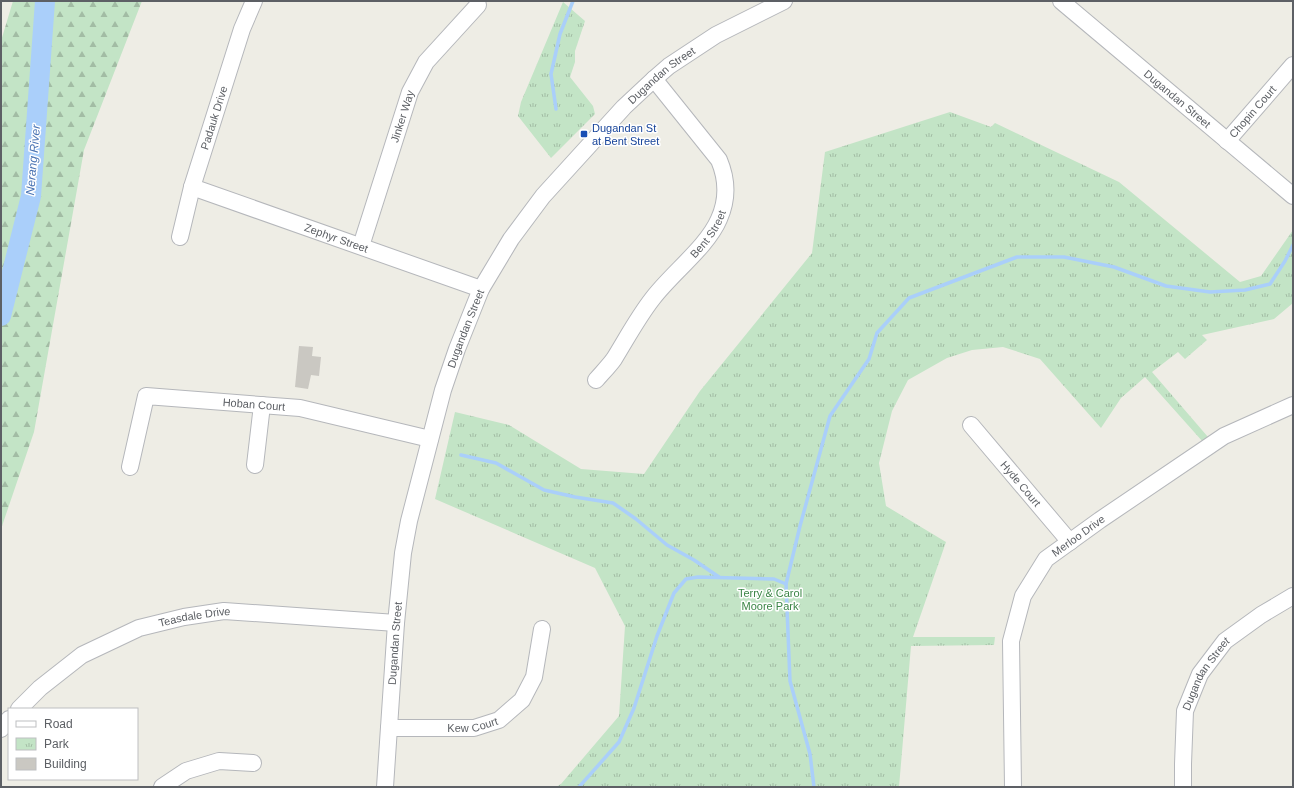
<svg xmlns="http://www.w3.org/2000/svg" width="1294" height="788" font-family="Helvetica,sans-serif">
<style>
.forest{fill:url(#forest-firs)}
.park{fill:url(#park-tufts)}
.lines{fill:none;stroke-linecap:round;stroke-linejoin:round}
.stream{stroke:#aacffa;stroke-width:3.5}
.river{stroke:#aacffa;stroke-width:20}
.building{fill:#cac8c2}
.minor-casing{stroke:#b5b7bb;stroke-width:18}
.minor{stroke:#fff;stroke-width:16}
.transit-dot{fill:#1a4fb4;stroke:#fff;stroke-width:1.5}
.labels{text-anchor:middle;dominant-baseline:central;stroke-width:3;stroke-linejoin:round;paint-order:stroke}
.street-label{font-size:11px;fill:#5d6065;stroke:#fff}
.transit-label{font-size:11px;fill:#164399;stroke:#fff;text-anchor:start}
.park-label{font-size:11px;fill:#3b8546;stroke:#fff}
.water-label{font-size:12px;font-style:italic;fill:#4a74b3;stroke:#fff}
</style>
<defs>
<pattern id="forest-firs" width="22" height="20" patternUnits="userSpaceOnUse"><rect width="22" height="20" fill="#c3e4c6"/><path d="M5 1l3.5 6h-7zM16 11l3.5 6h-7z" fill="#a2bca4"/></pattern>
<pattern id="park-tufts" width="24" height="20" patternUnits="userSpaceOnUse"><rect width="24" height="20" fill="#c3e4c6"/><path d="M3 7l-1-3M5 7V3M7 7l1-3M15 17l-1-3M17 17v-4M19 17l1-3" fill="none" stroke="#a2bca4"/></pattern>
</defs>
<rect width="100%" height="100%" fill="#eeede5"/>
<path class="forest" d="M 13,1 L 142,1 L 84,150 L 34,432 L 1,529 L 1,41 Z"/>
<g class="park">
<path d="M 563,2 L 585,21 L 575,51 L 575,62 L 570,77 L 593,106 L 595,114 L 551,158 L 518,116 L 521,102 Z"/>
<path d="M 950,112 L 991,127 L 995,123 L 1119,182 L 1240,282 L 1261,276 L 1293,230 L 1293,303 L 1274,319 L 1202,335 L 1207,340 L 1185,359 L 1178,352 L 1152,372 L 1208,437 L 1203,442 L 1145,377 L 1121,398 L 1101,428 L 1040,359 L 1003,347 L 972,350 L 947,358 L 908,380 L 892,411 L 879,463 L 886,506 L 946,542 L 913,637 L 995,637 L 994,645 L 911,646 L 899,787 L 556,787 L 561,784 L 619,716 L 625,626 L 595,568 L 435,499 L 455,412 L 509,425 L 581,469 L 644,474 L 700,391 L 812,253 L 825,152 Z"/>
</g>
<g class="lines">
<g class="stream">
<path d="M 556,109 L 551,74 L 560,34 L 573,1"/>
<path d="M 461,455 L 496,463 L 544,490 L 575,497 L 613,503 L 636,519 L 667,545 L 694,560 L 719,577"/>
<path d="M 579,787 L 619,742 L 634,708 L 657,636 L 674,593 L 686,579 L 698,577 L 774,579 L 786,584"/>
<path d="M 814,787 L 810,754 L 790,681 L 786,584 L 800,526 L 830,416 L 869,359 L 877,333 L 909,298 L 1017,257 L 1064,257 L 1114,267 L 1166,286 L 1210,292 L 1245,290 L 1270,284 L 1285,261 L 1293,245"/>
</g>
<path class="river" d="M 1,316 L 31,196 L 45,1"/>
</g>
<path class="building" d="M 299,346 L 313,347 L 312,356 L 321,357 L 319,376 L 311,375 L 308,389 L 295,387 Z"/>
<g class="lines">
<defs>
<g id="minor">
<path id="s1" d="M 1061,1 L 1293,196"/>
<path id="s2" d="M 1227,141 L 1293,65"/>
<path id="s3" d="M 192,187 L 481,289"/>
<path id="s4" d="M 180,237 L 192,187 L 242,29 L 254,1"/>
<path id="s5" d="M 361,246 L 410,92 L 426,62 L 478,5"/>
<path id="s6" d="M 596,380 C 602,373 609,366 614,359 C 627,338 638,317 653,298 C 673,272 707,247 719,219 C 728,199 727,179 719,160 L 654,79"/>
<path id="s7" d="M 971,425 L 1070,542"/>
<path d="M 255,465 L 262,405"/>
<path id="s8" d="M 130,467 L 146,396 L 300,408 L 430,439"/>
<path id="s9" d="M 19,709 L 40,688 L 82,655 L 139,628 L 184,617 L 224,611 L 396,623"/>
<path id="s10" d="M 389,728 L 474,728 L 499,720 L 522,700 L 534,677 L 542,629"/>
<path d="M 1,729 L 9,719"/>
<path d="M 162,787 L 186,771 L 219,761 L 253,763"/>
<path id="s11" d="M 385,787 L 396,623 L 403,553 L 409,521 L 443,390 L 457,349 L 481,289 L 511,239 L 543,196 L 624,107 L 654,79 L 669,66 L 716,35 L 784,1"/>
<path id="s12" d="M 1013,787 L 1011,641 L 1023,596 L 1046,559 L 1100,520 L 1224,436 L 1293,405"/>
<path id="s13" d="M 1183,787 L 1183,764 L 1185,711 L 1200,674 L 1225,641 L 1261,615 L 1293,596"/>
</g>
</defs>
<use href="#minor" class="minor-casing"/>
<use href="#minor" class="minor"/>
</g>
<rect class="transit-dot" x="580" y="130" width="8" height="8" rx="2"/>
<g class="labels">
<g class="street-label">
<text stroke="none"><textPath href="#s11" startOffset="792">Dugandan Street</textPath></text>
<text stroke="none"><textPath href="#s1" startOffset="152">Dugandan Street</textPath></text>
<text stroke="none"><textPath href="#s2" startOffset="39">Chopin Court</textPath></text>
<text stroke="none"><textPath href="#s5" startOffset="136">Jinker Way</textPath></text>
<text stroke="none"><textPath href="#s4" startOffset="124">Padauk Drive</textPath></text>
<text stroke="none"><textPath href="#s6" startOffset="185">Bent Street</textPath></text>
<text stroke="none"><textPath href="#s3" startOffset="153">Zephyr Street</textPath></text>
<text stroke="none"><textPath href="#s11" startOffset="468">Dugandan Street</textPath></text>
<text stroke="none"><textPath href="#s8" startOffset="181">Hoban Court</textPath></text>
<text stroke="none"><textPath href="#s7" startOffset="77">Hyde Court</textPath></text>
<text stroke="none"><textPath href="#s12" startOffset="276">Merloo Drive</textPath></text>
<text stroke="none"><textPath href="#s9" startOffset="203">Teasdale Drive</textPath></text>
<text stroke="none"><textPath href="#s11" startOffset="144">Dugandan Street</textPath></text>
<text stroke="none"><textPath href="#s13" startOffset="119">Dugandan Street</textPath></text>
<text stroke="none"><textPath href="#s10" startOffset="84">Kew Court</textPath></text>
</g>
<g class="transit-label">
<text x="592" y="128">Dugandan St<tspan x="592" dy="13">at Bent Street</tspan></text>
</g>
<g class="park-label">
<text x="770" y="593">Terry &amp; Carol<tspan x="770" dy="13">Moore Park</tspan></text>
</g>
<g class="water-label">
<text transform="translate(33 160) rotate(-85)">Nerang River</text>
</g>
</g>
<rect width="1294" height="788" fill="none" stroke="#5d6065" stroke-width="4"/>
<rect x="8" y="708" width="130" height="72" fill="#ffffff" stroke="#bebfc1"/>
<rect x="16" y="721" width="20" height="6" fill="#ffffff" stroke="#bebfc1"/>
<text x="44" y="728" font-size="12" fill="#5d6065">Road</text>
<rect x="16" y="738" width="20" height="12" fill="url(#park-tufts)" stroke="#bebfc1"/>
<text x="44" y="748" font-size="12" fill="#5d6065">Park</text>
<rect x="16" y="758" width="20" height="12" fill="#cac8c2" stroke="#bebfc1"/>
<text x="44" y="768" font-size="12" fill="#5d6065">Building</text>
</svg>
